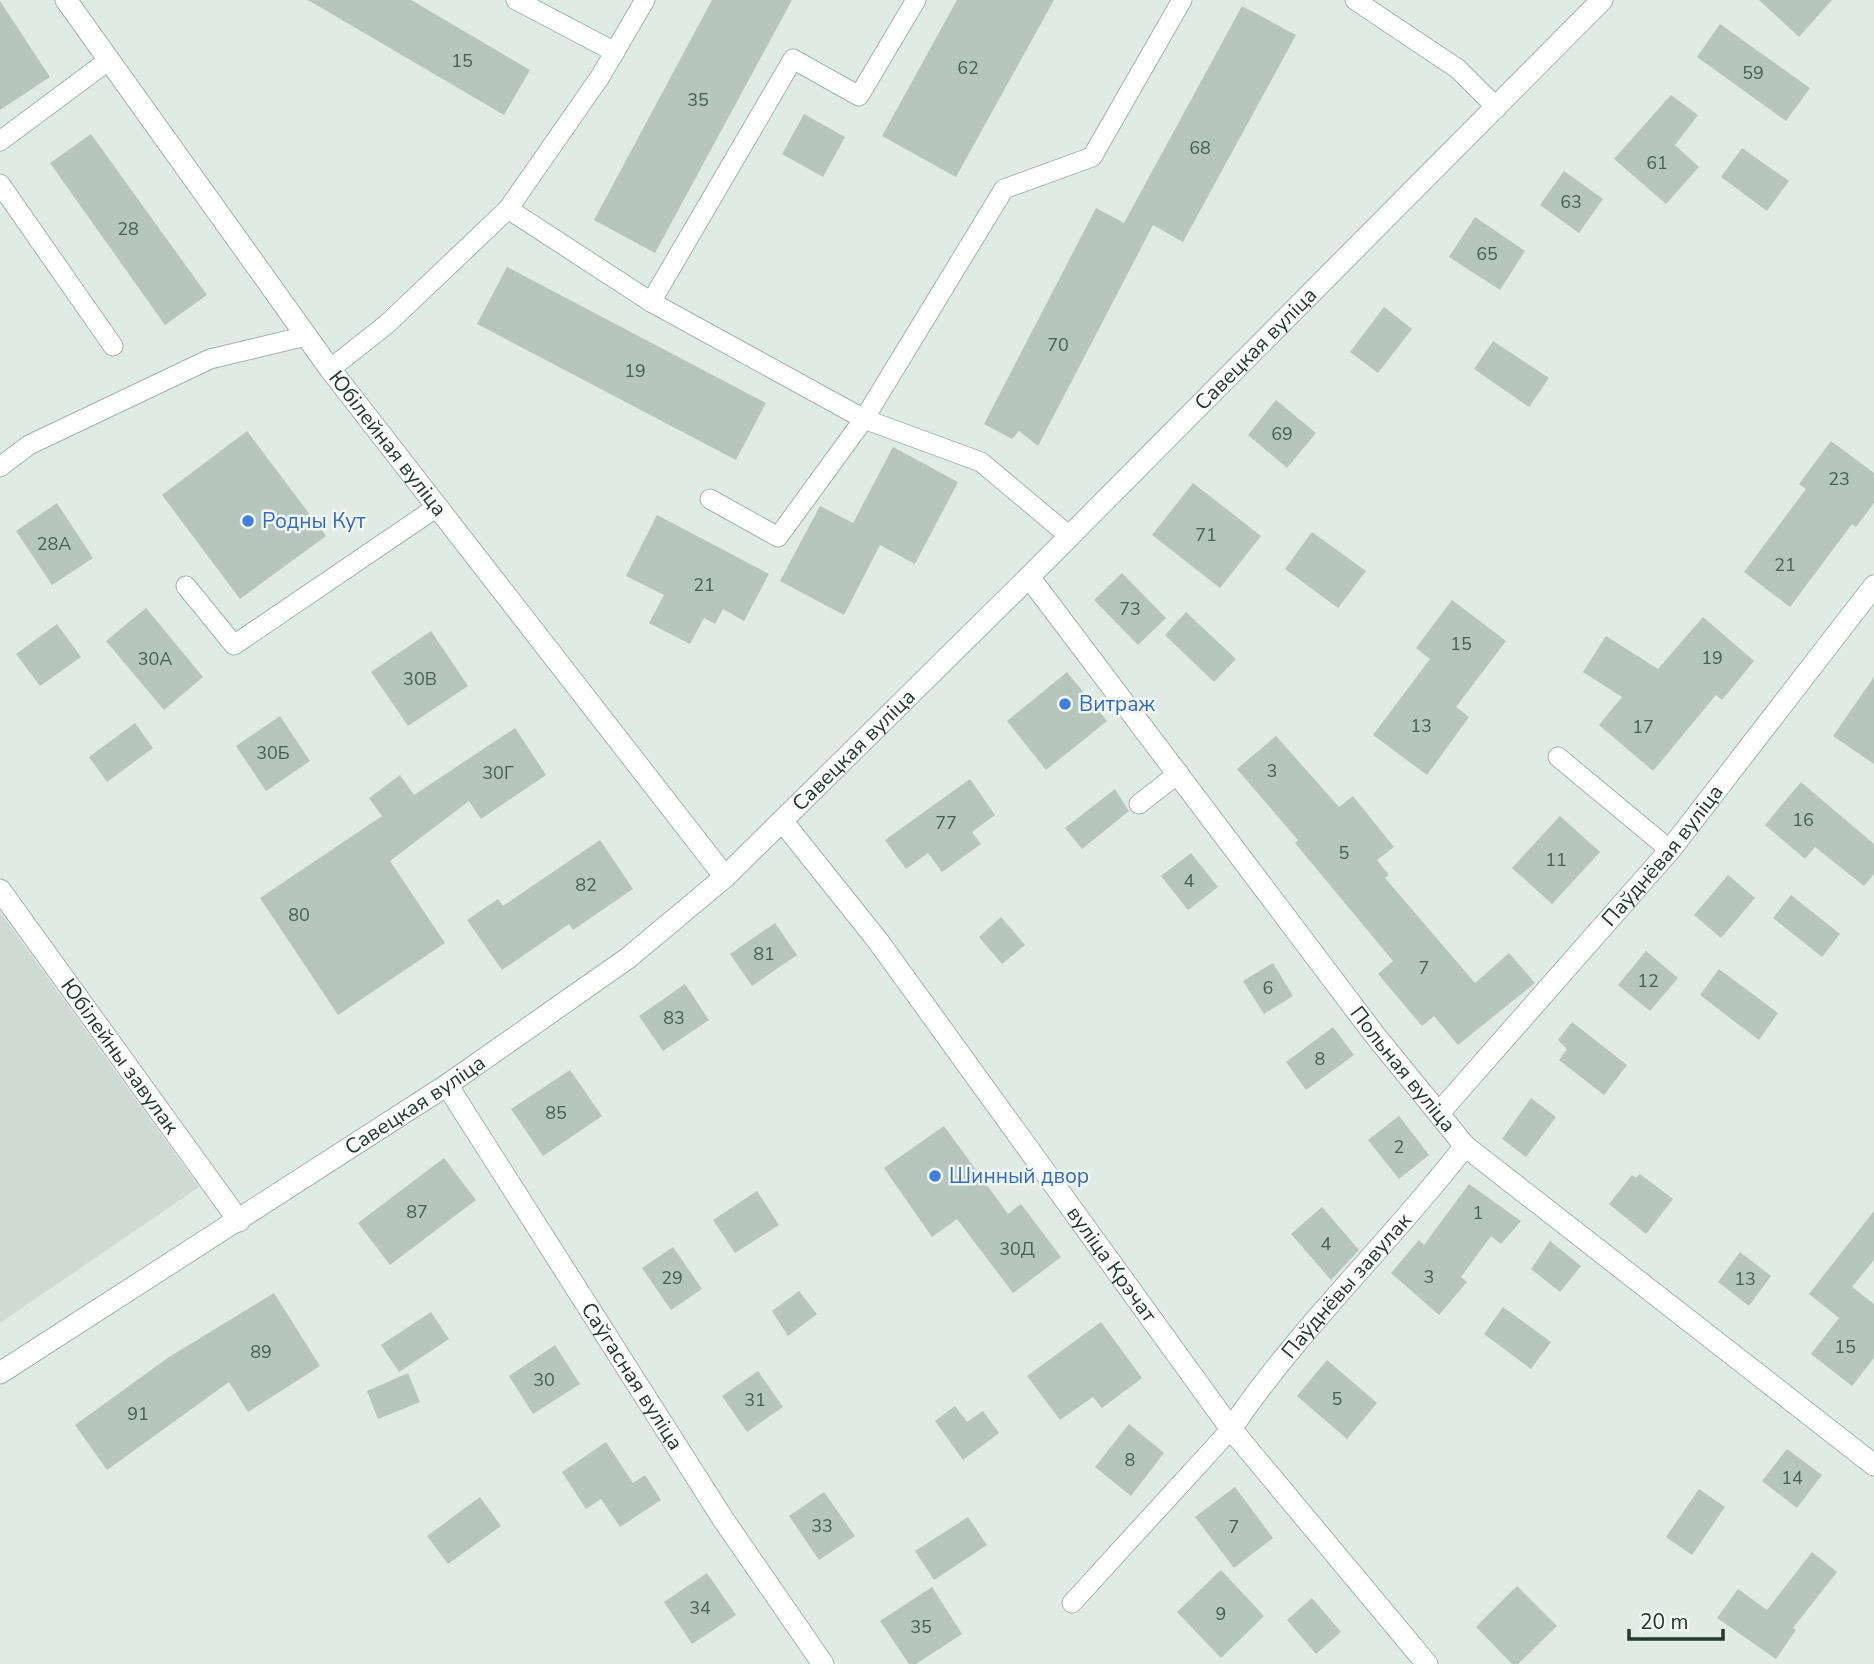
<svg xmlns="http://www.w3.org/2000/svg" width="1874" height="1664" font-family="'Nunito Sans',sans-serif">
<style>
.built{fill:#cfdad4}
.building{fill:#b6c5be}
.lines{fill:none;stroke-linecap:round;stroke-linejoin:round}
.service-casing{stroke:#a3b2ac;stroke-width:21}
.minor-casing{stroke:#a3b2ac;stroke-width:23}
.tertiary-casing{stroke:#a3b2ac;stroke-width:23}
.service{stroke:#fff;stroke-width:19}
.minor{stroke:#fff;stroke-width:21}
.tertiary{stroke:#fff;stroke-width:21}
.shop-dot{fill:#3f7fe0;stroke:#f1f7f3;stroke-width:2.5}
.labels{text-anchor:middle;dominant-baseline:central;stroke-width:5;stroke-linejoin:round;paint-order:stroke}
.number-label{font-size:18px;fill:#475d55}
.street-label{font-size:21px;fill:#223a32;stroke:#f1f7f3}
.shop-label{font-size:21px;fill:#366cbe;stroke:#f1f7f3;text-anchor:start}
</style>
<rect width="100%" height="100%" fill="#e0ebe5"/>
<path class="built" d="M 0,912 L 199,1187 L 0,1323 Z"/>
<g class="building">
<path d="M 308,0 L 411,0 L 530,70 L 504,115 Z"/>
<path d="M 712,0 L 792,0 L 655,253 L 594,220 Z"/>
<path d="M 957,0 L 1054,0 L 956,177 L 882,136 Z"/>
<path d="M 1759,0 L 1832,0 L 1799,37 Z"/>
<path d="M 0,1 L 50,77 L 0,110 Z"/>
<path d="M 1242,6 L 1296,35 L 1183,242 L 1153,225 L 1038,446 L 1019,431 L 1012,439 L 984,424 L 1096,208 L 1124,223 Z"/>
<path d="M 1720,24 L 1810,88 L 1786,121 L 1697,57 Z"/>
<path d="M 1671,95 L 1698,115 L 1675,145 L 1699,167 L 1666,204 L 1614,159 Z"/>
<path d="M 804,114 L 845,137 L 823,177 L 782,154 Z"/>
<path d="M 91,134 L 207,295 L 165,325 L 50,163 Z"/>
<path d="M 1742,148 L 1789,181 L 1767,211 L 1721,177 Z"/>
<path d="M 1564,171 L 1603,199 L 1579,233 L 1540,205 Z"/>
<path d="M 1475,217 L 1525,251 L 1500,290 L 1449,257 Z"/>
<path d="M 507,267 L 766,403 L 736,460 L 477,324 Z"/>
<path d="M 1384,307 L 1412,329 L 1378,373 L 1350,352 Z"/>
<path d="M 1493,341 L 1549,378 L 1529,407 L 1474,369 Z"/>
<path d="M 1276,400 L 1316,433 L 1287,468 L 1248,435 Z"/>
<path d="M 247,431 L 326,536 L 240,599 L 162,495 Z"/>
<path d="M 1831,441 L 1874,473 L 1874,503 L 1856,527 L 1852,524 L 1790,607 L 1744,572 L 1806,489 L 1799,484 Z"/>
<path d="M 893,447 L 958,482 L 915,564 L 880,545 L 844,615 L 780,581 L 820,506 L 853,523 Z"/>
<path d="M 1193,483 L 1261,536 L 1220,588 L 1152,535 Z"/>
<path d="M 57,503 L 93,558 L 52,585 L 16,531 Z"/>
<path d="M 657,515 L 769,574 L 744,621 L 723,609 L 715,624 L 704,618 L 690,644 L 649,623 L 664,595 L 626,576 Z"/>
<path d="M 1312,532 L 1366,571 L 1338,608 L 1285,569 Z"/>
<path d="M 1122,573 L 1166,618 L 1138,645 L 1094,600 Z"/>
<path d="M 1452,600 L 1506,641 L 1456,707 L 1469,717 L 1427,775 L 1373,735 L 1430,659 L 1416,648 Z"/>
<path d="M 146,608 L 203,677 L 164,710 L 106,641 Z"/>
<path d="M 1186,612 L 1236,659 L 1214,682 L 1165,635 Z"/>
<path d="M 1703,617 L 1754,661 L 1722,700 L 1716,695 L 1653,771 L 1599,725 L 1622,697 L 1583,672 L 1606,636 L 1658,669 Z"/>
<path d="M 57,624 L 81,657 L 40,686 L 16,654 Z"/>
<path d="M 431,631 L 468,686 L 408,726 L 371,672 Z"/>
<path d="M 1067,672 L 1107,721 L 1046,770 L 1007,721 Z"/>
<path d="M 1874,677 L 1874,764 L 1833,736 Z"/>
<path d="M 280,716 L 310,761 L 266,791 L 236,746 Z"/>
<path d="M 135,723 L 153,748 L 107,782 L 89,757 Z"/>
<path d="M 515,728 L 546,775 L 481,819 L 469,801 L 390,861 L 445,943 L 338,1015 L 260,898 L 382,816 L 369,798 L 400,775 L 414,795 Z"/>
<path d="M 1276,736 L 1339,807 L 1353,796 L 1394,847 L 1377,860 L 1389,875 L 1385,878 L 1475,983 L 1509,953 L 1535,983 L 1458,1045 L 1434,1016 L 1422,1026 L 1378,974 L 1393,961 L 1295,843 L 1298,840 L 1237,769 Z"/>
<path d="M 970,779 L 995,815 L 972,832 L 981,844 L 942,872 L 928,853 L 906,869 L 885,840 Z"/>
<path d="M 1801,782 L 1874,844 L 1874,874 L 1864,886 L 1815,847 L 1805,859 L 1765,825 Z"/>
<path d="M 1115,789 L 1129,811 L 1082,849 L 1065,828 Z"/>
<path d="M 1560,816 L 1600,852 L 1552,904 L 1512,868 Z"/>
<path d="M 600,840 L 633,889 L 573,930 L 569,924 L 502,970 L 467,920 L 498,899 L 503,906 Z"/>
<path d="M 1191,853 L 1218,887 L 1188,910 L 1161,876 Z"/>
<path d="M 1728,875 L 1755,898 L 1721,938 L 1694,915 Z"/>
<path d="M 1791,895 L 1840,934 L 1822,957 L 1773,918 Z"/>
<path d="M 1001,917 L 1025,945 L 1002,964 L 979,937 Z"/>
<path d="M 775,923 L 797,955 L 752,986 L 730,954 Z"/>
<path d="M 1646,951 L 1678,978 L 1650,1011 L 1618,985 Z"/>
<path d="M 1273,963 L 1293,996 L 1264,1014 L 1243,981 Z"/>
<path d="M 1719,969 L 1778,1013 L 1759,1040 L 1700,995 Z"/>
<path d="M 685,984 L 709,1020 L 663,1051 L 639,1016 Z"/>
<path d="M 1572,1022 L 1627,1065 L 1604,1095 L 1559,1060 L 1567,1049 L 1558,1040 Z"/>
<path d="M 1333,1027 L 1354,1055 L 1306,1090 L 1286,1062 Z"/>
<path d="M 570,1070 L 602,1116 L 543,1156 L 511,1109 Z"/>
<path d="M 1531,1098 L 1556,1117 L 1526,1157 L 1502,1139 Z"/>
<path d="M 1399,1116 L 1429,1155 L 1399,1179 L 1368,1140 Z"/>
<path d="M 944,1126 L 1008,1214 L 1021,1204 L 1061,1257 L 1013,1293 L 957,1219 L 932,1237 L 884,1168 Z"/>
<path d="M 444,1158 L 476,1200 L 390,1265 L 358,1223 Z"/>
<path d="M 1640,1174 L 1673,1199 L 1646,1234 L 1609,1204 L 1632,1175 L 1636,1178 Z"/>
<path d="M 1469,1184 L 1521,1221 L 1501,1244 L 1491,1236 L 1461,1277 L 1467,1282 L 1439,1315 L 1391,1273 L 1419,1240 L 1424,1245 Z"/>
<path d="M 757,1191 L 779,1225 L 735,1253 L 713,1220 Z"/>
<path d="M 1322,1207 L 1359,1250 L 1331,1280 L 1291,1234 Z"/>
<path d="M 1874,1211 L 1874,1260 L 1852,1287 L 1874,1304 L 1874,1358 L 1852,1386 L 1811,1354 L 1839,1318 L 1809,1294 Z"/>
<path d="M 1550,1241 L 1581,1266 L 1560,1292 L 1531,1269 Z"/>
<path d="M 673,1247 L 702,1289 L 671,1310 L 642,1268 Z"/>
<path d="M 1740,1252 L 1771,1276 L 1749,1306 L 1718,1282 Z"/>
<path d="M 799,1291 L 817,1314 L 788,1336 L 772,1311 Z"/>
<path d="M 274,1293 L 320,1366 L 248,1412 L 229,1382 L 107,1470 L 75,1425 L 169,1357 Z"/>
<path d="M 1503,1307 L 1551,1342 L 1531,1369 L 1484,1334 Z"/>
<path d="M 431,1312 L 449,1339 L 399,1372 L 381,1345 Z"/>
<path d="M 1101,1322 L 1142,1378 L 1102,1408 L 1093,1397 L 1060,1420 L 1027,1376 Z"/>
<path d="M 555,1345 L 580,1384 L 533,1414 L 509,1376 Z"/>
<path d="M 1327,1360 L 1377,1403 L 1347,1439 L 1297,1396 Z"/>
<path d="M 758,1371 L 783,1407 L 747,1432 L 722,1396 Z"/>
<path d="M 408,1373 L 420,1402 L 378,1419 L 367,1391 Z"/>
<path d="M 955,1406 L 967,1422 L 983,1411 L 999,1433 L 963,1460 L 935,1421 Z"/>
<path d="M 1129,1424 L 1164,1453 L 1131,1496 L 1095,1467 Z"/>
<path d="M 606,1442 L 633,1483 L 645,1475 L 661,1500 L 620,1527 L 601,1499 L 586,1509 L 562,1472 Z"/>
<path d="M 1787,1449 L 1822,1475 L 1797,1508 L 1762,1481 Z"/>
<path d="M 1235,1487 L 1273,1538 L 1234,1568 L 1195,1517 Z"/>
<path d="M 1699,1489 L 1725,1507 L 1692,1555 L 1666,1537 Z"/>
<path d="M 824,1492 L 855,1536 L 819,1560 L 789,1516 Z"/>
<path d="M 480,1497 L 501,1526 L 448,1564 L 427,1536 Z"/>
<path d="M 968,1517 L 987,1545 L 934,1580 L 915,1551 Z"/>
<path d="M 1812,1552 L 1837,1572 L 1793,1628 L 1796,1630 L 1776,1659 L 1717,1618 L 1738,1589 L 1767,1610 Z"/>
<path d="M 1221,1570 L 1264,1616 L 1221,1658 L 1177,1612 Z"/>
<path d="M 707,1573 L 736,1615 L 692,1644 L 664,1602 Z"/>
<path d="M 1517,1586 L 1557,1626 L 1518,1664 L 1512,1664 L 1476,1627 Z"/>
<path d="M 932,1587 L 962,1634 L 916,1664 L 909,1664 L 880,1621 Z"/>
<path d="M 1312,1598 L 1341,1632 L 1316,1654 L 1287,1620 Z"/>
</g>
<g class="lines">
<defs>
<g id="service">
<path d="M 516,0 L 615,52"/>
<path d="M 1355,0 L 1458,69 L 1497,108"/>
<path d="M 0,141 L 109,60"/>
<path d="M 0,184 L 113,346"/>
<path d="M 508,209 L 651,302 L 864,419 L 981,462 L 1068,535"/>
<path d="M 651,302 L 793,59 L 859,96 L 916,0"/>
<path d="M 330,369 L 387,324 L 508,209 L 600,77 L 645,0"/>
<path d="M 0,467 L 29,445 L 210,359 L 306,336"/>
<path d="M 710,499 L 778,537 L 864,419 L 1004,189 L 1092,157 L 1182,0"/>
<path d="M 186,586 L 234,645 L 437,507"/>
<path d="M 1558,757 L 1670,850"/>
<path d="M 1139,804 L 1179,773"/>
<path d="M 1072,1603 L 1231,1429"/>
</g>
<g id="minor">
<path id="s1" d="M 1029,577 L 1374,1034 L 1465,1146 L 1874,1465"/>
<path id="s2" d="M 783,822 L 878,941 L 1231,1429 L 1427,1664"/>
<path id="s3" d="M 0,890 L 239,1221"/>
<path id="s4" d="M 447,1085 L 723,1519 L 823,1664"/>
<path id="s5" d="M 1439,1113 L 1670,850 L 1874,586"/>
<path id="s6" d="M 1231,1429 C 1299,1328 1390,1243 1465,1146"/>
</g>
<g id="tertiary">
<path id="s7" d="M 66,0 L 330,369 L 725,877"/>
<path id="s8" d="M 0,1373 L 447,1085 L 628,958 L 725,877 L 1029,577 L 1602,0"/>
</g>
</defs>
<use href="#service" class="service-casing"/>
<use href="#minor" class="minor-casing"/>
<use href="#tertiary" class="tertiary-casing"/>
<use href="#service" class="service"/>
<use href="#minor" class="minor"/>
<use href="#tertiary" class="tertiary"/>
</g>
<g class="shop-dot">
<circle cx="248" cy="521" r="7"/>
<circle cx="1065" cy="704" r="7"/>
<circle cx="935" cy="1176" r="7"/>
</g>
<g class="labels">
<g class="number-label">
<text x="462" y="61">15</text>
<text x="968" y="68">62</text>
<text x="1753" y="73">59</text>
<text x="698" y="100">35</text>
<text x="1200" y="148">68</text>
<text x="1657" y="163">61</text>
<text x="1571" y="202">63</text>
<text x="128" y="229">28</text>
<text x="1487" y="254">65</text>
<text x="1058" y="345">70</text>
<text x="635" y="371">19</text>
<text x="1282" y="434">69</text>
<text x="1839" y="479">23</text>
<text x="1206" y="535">71</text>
<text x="54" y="544">28А</text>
<text x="1785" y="565">21</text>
<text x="704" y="585">21</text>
<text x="1130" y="609">73</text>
<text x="1461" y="644">15</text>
<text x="1712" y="658">19</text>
<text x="155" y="659">30А</text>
<text x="420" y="679">30В</text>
<text x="1421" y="726">13</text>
<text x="1643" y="727">17</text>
<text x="273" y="753">30Б</text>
<text x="1272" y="771">3</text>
<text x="498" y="773">30Г</text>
<text x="1803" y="820">16</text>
<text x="946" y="823">77</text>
<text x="1344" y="853">5</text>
<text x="1556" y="860">11</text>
<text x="1189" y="881">4</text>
<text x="586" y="885">82</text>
<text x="299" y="915">80</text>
<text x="764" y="954">81</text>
<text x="1424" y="968">7</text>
<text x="1648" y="981">12</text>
<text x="1268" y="988">6</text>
<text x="674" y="1018">83</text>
<text x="1320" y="1059">8</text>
<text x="556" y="1113">85</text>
<text x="1399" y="1147">2</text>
<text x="417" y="1212">87</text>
<text x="1478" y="1213">1</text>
<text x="1326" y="1244">4</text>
<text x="1017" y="1249">30Д</text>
<text x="1429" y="1277">3</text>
<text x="672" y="1278">29</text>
<text x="1745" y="1279">13</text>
<text x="1845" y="1347">15</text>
<text x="261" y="1352">89</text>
<text x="544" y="1380">30</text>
<text x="1337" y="1399">5</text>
<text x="755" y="1400">31</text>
<text x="138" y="1414">91</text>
<text x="1130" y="1460">8</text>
<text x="1792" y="1478">14</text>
<text x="822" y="1526">33</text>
<text x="1234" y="1527">7</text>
<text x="700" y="1608">34</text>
<text x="1221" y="1614">9</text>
<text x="921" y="1627">35</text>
</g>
<g class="street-label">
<text stroke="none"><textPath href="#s8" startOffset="1628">Савецкая вуліца</textPath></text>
<text stroke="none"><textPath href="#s7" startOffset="548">Юбілейная вуліца</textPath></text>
<text stroke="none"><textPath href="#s8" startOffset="1060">Савецкая вуліца</textPath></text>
<text stroke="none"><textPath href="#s5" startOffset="341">Паўднёвая вуліца</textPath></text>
<text stroke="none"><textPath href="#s3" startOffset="205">Юбілейны завулак</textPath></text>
<text stroke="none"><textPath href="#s1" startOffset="618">Польная вуліца</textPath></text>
<text stroke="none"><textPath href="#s8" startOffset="494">Савецкая вуліца</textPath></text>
<text stroke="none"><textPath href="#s2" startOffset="551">вуліца Крэчат</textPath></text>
<text stroke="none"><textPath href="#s6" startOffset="184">Паўднёвы завулак</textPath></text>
<text stroke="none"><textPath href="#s4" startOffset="345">Саўгасная вуліца</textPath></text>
</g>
<g class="shop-label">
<text x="262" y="521">Родны Кут</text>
<text x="1079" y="704">Витраж</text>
<text x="949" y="1176">Шинный двор</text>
</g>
</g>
<path d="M1629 1629v10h94v-10" fill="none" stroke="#223a32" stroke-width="3.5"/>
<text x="1640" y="1629" font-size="21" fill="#223a32" stroke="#f1f7f3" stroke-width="5" paint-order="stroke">20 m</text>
</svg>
